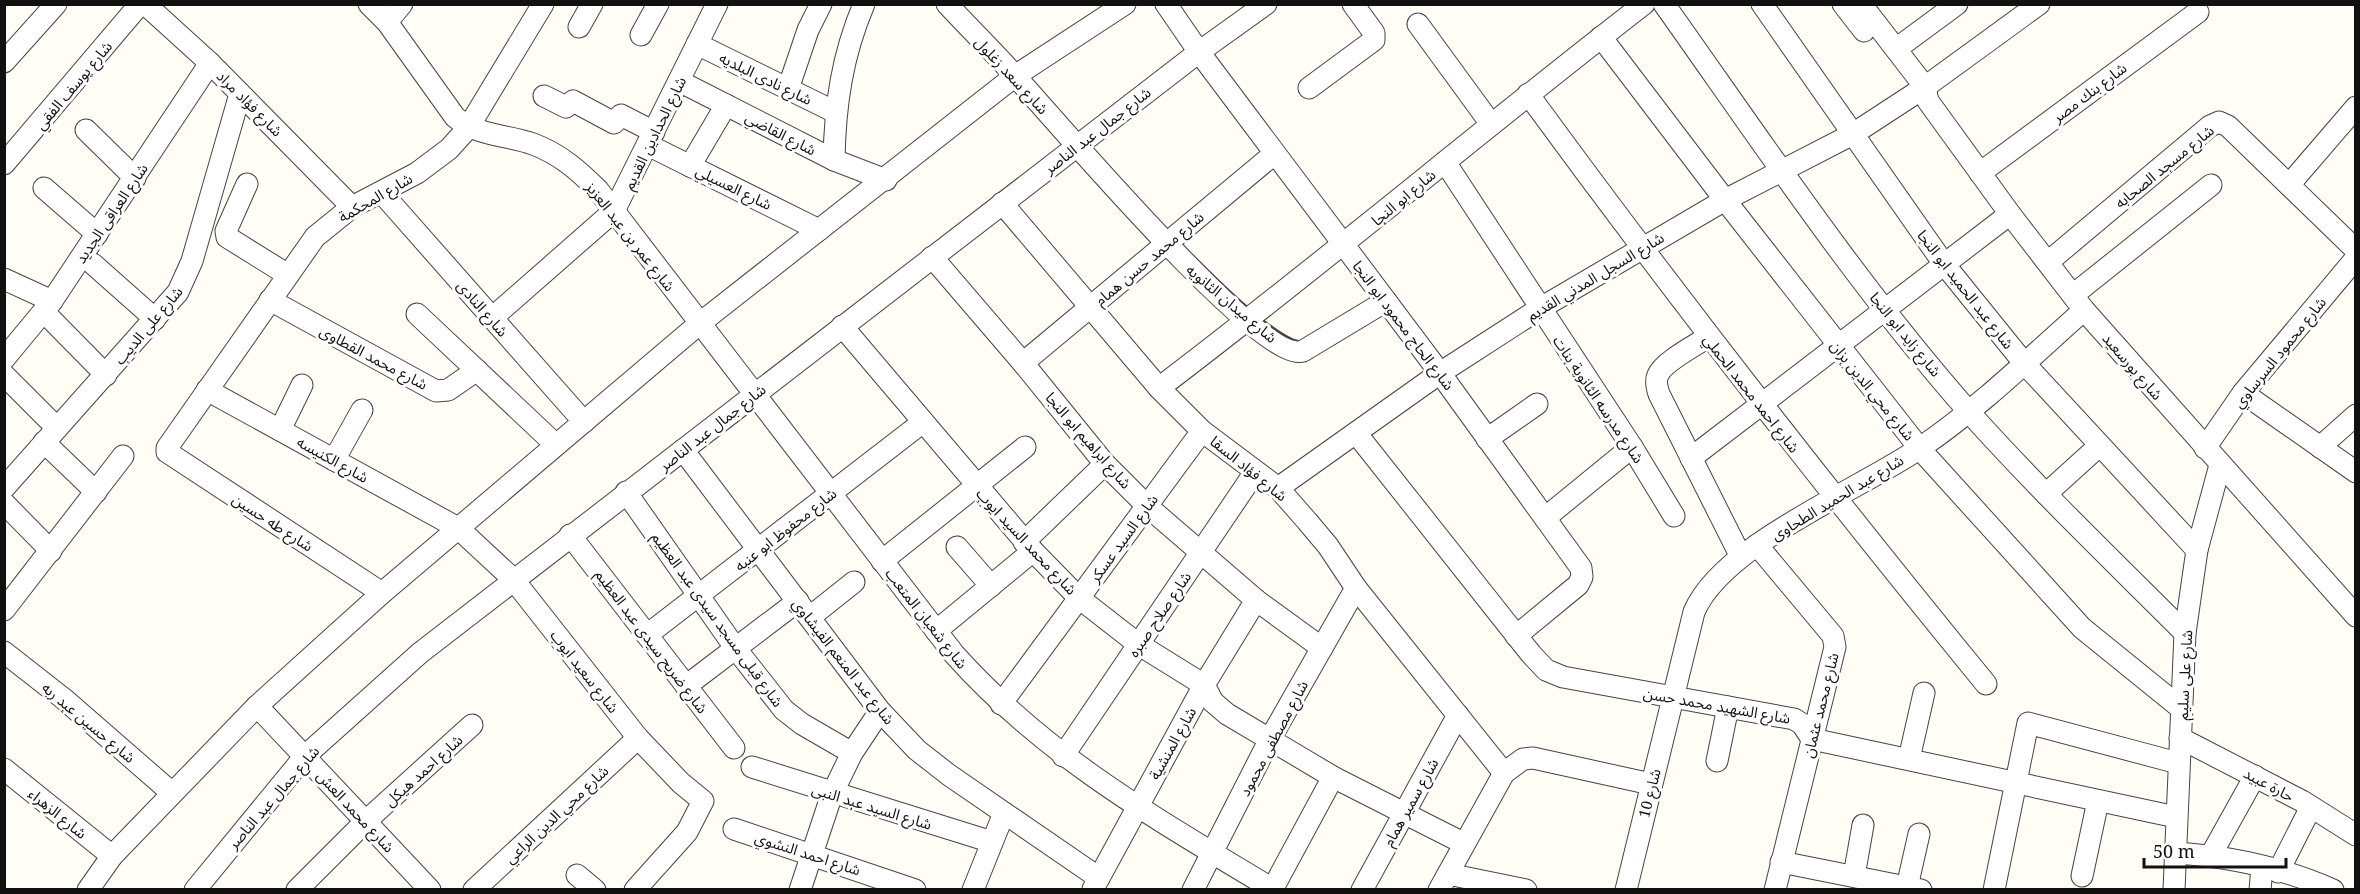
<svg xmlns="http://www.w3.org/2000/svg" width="2360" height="894" font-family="'Noto Serif','Noto Sans Arabic',serif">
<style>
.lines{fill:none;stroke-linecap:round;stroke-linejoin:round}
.minor-casing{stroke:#444;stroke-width:23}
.minor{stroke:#fff;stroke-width:21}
.labels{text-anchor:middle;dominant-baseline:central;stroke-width:6;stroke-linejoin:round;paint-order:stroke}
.street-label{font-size:15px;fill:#111;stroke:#fff}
</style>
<rect width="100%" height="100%" fill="#fffdf5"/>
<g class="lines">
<defs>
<g id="minor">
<path d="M 145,4 L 210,63 L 352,207"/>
<path d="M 369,4 L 387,22 L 455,117 C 479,137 505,134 533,144 C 560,154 579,171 598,190 L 954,654 C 1047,758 1157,819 1274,890"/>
<path d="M 947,4 C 970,29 994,52 1016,77 C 1051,115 1262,365 1303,351 L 1386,301"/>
<path d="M 1166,4 L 1199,52 L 1440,373 L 1581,568 L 1582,577 L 1578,585 L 1516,636"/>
<path d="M 1664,4 C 1762,142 1857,285 1969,412 C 2038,489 2112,560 2185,633"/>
<path d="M 1762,4 L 1944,264 L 2024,363 L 2197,550"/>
<path d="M 1843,4 L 1864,31"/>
<path d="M 1861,4 L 1925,87 L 1928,101 L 2010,214 L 2084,310 L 2356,616"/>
<path d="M 387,22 L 402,4"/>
<path d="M 1418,24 L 1491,124"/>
<path d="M 579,27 L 592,4"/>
<path d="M 641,35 L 658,4"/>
<path d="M 1601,37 L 1725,200 L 1920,449 L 2082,628 L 2182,709"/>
<path d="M 697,44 L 835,112"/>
<path d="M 1896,49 L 1957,4"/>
<path d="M 4,62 L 56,4"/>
<path d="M 679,81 L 834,160 L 886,180"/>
<path d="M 1309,88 L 1374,40 L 1374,33 L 1353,4"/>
<path d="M 788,89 L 808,30 L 821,4"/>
<path d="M 1528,94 C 1675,295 1828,491 1986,684"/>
<path d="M 544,96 L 566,107 L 573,101 L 614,123 L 621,115 L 654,132"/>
<path d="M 86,130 L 135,178"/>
<path d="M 648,145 L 819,230"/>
<path d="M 834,160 C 835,105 842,56 864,4"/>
<path d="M 1445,162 L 1632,447 L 1674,516"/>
<path d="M 4,164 L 140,4"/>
<path d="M 690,166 L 726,105"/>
<path d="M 1980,173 L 2198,12"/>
<path d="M 247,184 L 226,231 L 227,237 L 288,275"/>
<path d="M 2289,185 L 2356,107"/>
<path d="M 44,188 L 97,234"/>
<path d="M 382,193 L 584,422"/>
<path d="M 1002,203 L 1159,388 L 1202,431 L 1278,488 L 1307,521 L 1328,546 L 1356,588 L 1504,773"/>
<path d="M 932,257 L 1023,363 L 1105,464 L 1147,506 L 1256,600 L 1322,648"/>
<path d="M 2048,262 L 2210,126 L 2219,122 L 2228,126 L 2356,250"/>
<path d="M 93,264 L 155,319"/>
<path d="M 4,279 L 52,301"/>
<path d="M 2073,295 L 2211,185"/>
<path d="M 270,300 L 436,391 L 448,390 L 477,370"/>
<path d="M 44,312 L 106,375"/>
<path d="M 417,314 L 556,445"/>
<path d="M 492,318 L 614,211 L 717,4"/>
<path d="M 842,326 L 1033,551 L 1079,598 L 1138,644 L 1204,685 L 1213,702 L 1227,714 L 1333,777 L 1463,843"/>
<path d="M 1708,337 C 1696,345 1663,362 1658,375 C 1655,381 1657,388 1659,394 L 1740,555"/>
<path d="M 4,359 L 52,301 L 210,63"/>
<path d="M 1023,363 L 1274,154"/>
<path d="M 4,375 L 57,428"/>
<path d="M 1159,388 C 1324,263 1481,130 1644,4"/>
<path d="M 207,390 L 458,528 L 513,579 L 638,738 L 681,783 L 703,801 L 687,832 L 635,890"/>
<path d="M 2243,393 L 2356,472"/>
<path d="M 280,430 L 302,385"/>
<path d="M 1356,433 L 1531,654 L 1546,670 L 1563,677 L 1794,719 L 1802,724 L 1812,739 L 2176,817"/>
<path d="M 1487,439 L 1537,404"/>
<path d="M 44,442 L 96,492"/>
<path d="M 2320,447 L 2356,415"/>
<path d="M 2205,448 L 2243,393 L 2356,258"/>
<path d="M 683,450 L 880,711 L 917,750 L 949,775 L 1099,878"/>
<path d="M 1691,458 L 2010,214"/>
<path d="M 334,460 L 362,410"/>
<path d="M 4,488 L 178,292 L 192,261 L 240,94"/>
<path d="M 1278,488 L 1440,373 L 1539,309 L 1725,200 L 1853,134 L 1925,87 L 2039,4"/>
<path d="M 626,492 L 736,649 L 784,710 L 802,724 L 852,753"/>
<path d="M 2046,494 L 2099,446"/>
<path d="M 4,503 L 51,551"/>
<path d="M 1545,518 L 1632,447"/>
<path d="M 570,535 L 734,748"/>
<path d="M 1024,542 L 1105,464"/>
<path d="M 1757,545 L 1833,636 L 1835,647 L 1775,890"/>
<path d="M 957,547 L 991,586"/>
<path d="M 882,561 L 1025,447"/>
<path d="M 382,593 L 167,452 L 167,448 L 315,237 L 352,207 L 417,173 L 449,149 L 468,128 L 543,4"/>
<path d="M 4,610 L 123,456"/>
<path d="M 810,617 L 854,582"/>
<path d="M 936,631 L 1033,551"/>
<path d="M 647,635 L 923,422"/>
<path d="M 4,652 L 64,699 L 172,793"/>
<path d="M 686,686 L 798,601"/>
<path d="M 1001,704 L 1202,431"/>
<path d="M 257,706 L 430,890"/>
<path d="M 2180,738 L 2302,801 L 2356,835"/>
<path d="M 1063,756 L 1255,472"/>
<path d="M 1909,759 L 1924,693"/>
<path d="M 1717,761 L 1728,707"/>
<path d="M 752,767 L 992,842"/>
<path d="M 4,769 L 112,856"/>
<path d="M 734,829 L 915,890"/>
<path d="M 2174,853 C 2228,856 2283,868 2333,890"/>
<path d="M 2211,855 L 2255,776"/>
<path d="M 1781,862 L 1921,890"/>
<path d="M 2278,872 L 2311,807"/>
<path d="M 1448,874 L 1526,890"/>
<path d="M 577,875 L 595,890"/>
<path d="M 1854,876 L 1863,825"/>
<path d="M 2082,876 L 2098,801"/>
<path d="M 1907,887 L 1919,834"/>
<path d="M 1093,889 L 1204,685 L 1256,600"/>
<path d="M 88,890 L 112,856 L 257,706 L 382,593 L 699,324 L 1015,76 L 1125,4"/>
<path d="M 195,890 L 305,756 L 420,653 L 1199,52 L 1266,4"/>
<path d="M 297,890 L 366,821 L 472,725"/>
<path d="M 474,890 L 638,738"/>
<path d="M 800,890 L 832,794 L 852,753 L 880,711"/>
<path d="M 973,890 L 1004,813"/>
<path d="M 1193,890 L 1270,739 L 1356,588"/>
<path d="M 1272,890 L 1333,777"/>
<path d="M 1362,890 L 1458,715"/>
<path d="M 1439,890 L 1504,773 L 1523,759 L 1533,758 L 1651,784"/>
<path d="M 1626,890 L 1694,612 C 1722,545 1859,490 1920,448 C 1979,408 2031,357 2084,310"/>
<path d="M 1994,890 L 2028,723 L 2178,763"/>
<path d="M 2174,890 L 2185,633 L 2197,550 L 2220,465"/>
<path d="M 2260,890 L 2262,867"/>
</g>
</defs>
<use href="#minor" class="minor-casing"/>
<use href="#minor" class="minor"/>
</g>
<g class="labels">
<g class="street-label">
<text transform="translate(1012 75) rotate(47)">شارع سعد زغلول</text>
<text transform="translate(766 78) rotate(26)">شارع نادى البلديه</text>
<text transform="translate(73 85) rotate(-50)">شارع يوسف الفقي</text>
<text transform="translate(2089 92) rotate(-37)">شارع بنك مصر</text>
<text transform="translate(250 103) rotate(45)">شارع فؤاد مراد</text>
<text transform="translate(1097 130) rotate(-38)">شارع جمال عبد الناصر</text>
<text transform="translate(654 133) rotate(-64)">شارع الحدادين القديم</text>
<text transform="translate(781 133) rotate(27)">شارع القاضي</text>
<text transform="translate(2164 166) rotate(-39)">شارع مسجد الصحابه</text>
<text transform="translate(734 187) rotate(26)">شارع العسيلي</text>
<text transform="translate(375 197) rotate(-30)">شارع المحكمة</text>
<text transform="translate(1403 197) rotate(-40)">شارع ابو النجا</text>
<text transform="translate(111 213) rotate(-56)">شارع العراقى الجديد</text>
<text transform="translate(631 236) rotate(52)">شارع عمر بن عبد العزيز</text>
<text transform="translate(1149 258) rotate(-40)">شارع محمد حسن همام</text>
<text transform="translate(1595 276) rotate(-31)">شارع السجل المدني القديم</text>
<text transform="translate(1966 289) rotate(52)">شارع عبد الحميد ابو النجا</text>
<text transform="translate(1232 303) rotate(40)">شارع ميدان الثانويه</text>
<text transform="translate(483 308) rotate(49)">شارع النادى</text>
<text transform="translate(148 325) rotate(-50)">شارع على الديب</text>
<text transform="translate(1404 325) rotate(53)">شارع الحاج محمود ابو النجا</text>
<text transform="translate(1906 334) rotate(51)">شارع زايد ابو النجا</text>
<text transform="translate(2279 352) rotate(-51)">شارع محمود السرساوي</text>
<text transform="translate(374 357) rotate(28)">شارع محمد القطاوى</text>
<text transform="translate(2133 366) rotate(49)">شارع بورسعيد</text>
<text transform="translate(1873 390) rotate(51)">شارع محي الدين بزان</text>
<text transform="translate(1752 393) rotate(52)">شارع احمد محمد الحملي</text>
<text transform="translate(1599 399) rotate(56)">شارع مدرسه الثانوية بنات</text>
<text transform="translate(712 427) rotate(-38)">شارع جمال عبد الناصر</text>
<text transform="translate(1089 440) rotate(49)">شارع ابراهيم ابو النجا</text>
<text transform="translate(333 459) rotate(29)">شارع الكنيسه</text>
<text transform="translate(1249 468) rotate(39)">شارع فؤاد السقا</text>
<text transform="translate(1837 497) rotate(-31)">شارع عبد الحميد الطحاوى</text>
<text transform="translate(273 522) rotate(33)">شارع طه حسين</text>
<text transform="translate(785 529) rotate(-38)">شارع محفوظ ابو عنبه</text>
<text transform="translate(1123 538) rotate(-54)">شارع السيد عسكر</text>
<text transform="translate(1027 541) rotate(47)">شارع محمد السيد ايوب</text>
<text transform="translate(1159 614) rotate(-56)">شارع صلاح صبره</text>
<text transform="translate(927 618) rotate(52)">شارع شعبان المتعب</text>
<text transform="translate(718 619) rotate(54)">شارع قبلى مسجد سيدى عبد العظيم</text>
<text transform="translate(652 641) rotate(53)">شارع ضريح سيدى عبد العظيم</text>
<text transform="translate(844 661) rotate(52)">شارع عبد المنعم الفيشاوي</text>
<text transform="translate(585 671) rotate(52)">شارع سعيد ايوب</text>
<text transform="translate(2184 675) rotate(-87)">شارع على سليم</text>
<text transform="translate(1717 705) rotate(10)">شارع الشهيد محمد حسن</text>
<text transform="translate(1820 705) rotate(-76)">شارع محمد عثمان</text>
<text transform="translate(89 722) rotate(40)">شارع حسين عبد ربه</text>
<text transform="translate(1273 738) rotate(-62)">شارع مصطفى محمود</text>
<text transform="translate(1172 743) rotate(-61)">شارع المنشية</text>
<text transform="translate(423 770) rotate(-42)">شارع احمد هيكل</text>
<text transform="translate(2269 784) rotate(28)">حارة عبيد</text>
<text transform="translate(1649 793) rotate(-76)">شارع 10</text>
<text transform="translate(273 797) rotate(-49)">شارع جمال عبد الناصر</text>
<text transform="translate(1410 802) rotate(-61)">شارع سمير همام</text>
<text transform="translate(872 806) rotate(17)">شارع السيد عبد النبى</text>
<text transform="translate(356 811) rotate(47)">شارع محمد العش</text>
<text transform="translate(58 813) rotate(39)">شارع الزهراء</text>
<text transform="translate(556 814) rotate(-43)">شارع محي الدين الراعي</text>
<text transform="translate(808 853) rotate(18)">شارع احمد النشوي</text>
</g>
</g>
<rect width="2360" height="894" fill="none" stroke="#111111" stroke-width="12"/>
<path d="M2144 858v9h142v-9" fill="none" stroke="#111111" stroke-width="3"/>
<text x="2153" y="858" font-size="18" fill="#111111" stroke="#ffffff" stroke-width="4.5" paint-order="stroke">50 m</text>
</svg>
